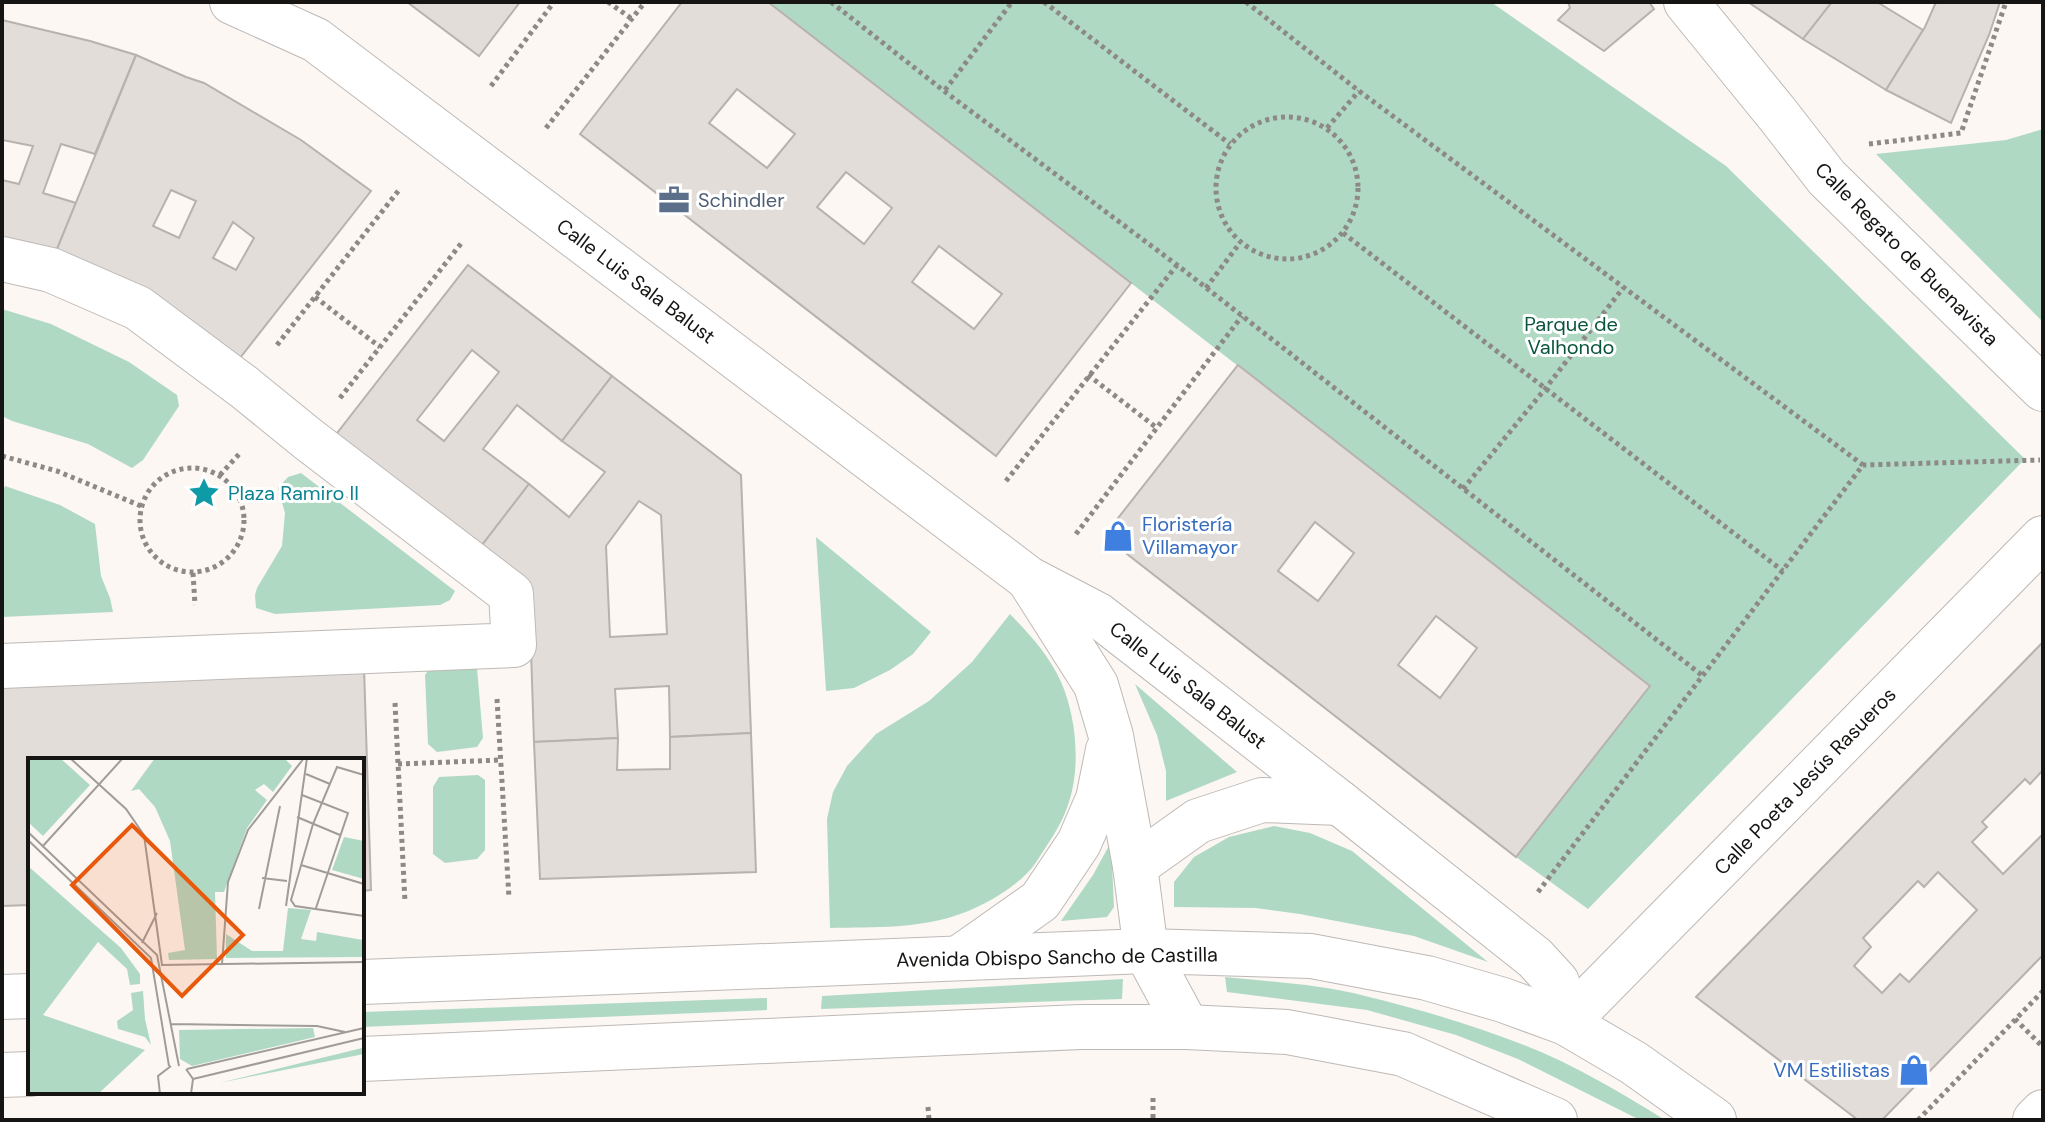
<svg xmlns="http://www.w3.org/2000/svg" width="2045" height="1122" font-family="'DM Sans',sans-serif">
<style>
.green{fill:#b0d9c3}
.building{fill:#e2ddd9;stroke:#b7b2af;stroke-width:2;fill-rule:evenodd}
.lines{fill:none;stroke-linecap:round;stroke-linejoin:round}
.street-casing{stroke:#beb9b6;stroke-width:46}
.secondary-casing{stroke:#beb9b6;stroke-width:46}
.path{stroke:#8c8986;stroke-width:5;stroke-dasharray:4 4;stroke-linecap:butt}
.street{stroke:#fff;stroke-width:44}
.secondary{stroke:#fff;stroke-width:44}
.labels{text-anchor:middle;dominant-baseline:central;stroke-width:6;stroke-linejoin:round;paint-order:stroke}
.service-label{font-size:20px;fill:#4e5e75;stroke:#fff;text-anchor:start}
.street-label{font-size:20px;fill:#161513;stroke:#fff}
.park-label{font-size:20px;fill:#09563a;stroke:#fff}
.culture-label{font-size:20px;fill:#0d838f;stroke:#fff;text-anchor:start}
.shop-label{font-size:20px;fill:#366cbe;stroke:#fff;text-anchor:start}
.inset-road{fill:none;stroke:#a09d99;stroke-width:2}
.view{fill:#e8590c;fill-opacity:0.15;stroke:#e8590c;stroke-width:4}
.inset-edge{fill:none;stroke:#161513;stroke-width:4}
</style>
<rect width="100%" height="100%" fill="#fcf7f3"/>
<g class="green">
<path d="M 768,2 L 1491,2 L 1726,166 L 2025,459 L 1588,909 L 1516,857 L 1650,685 Z"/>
<path d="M 2043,129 L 2043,322 L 1876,154 L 2006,140 Z"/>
<path d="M 2,309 L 51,324 L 129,362 L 177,395 L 179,406 L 143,460 L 132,468 L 88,444 L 12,421 L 2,416 Z"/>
<path d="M 301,473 L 455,591 L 450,600 L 440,605 L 275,614 L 256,608 L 255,595 L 257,588 L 282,546 L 285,513 L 278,488 L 288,477 Z"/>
<path d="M 5,486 L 60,505 L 95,524 L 101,576 L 110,598 L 113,612 L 2,617 L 2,494 Z"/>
<path d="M 816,537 L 931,632 L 913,654 L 890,670 L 854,688 L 826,691 Z"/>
<path d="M 1010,614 C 1030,635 1049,655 1061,682 C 1076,716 1081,765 1069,802 C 1064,819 1054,835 1044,850 C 1039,857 1035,865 1030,870 C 1014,888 985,905 963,913 C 921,929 875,927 830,928 L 827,819 L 833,792 L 847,766 L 876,734 L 929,701 L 972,662 Z"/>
<path d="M 432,665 L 477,668 L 483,738 L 477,747 L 437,752 L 428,744 L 425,675 Z"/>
<path d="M 1135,684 L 1237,772 L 1166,801 L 1166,771 L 1157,735 Z"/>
<path d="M 478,775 L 485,780 L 485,850 L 477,859 L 445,863 L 433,854 L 433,787 L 439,777 Z"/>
<path d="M 1274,826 L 1310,833 L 1352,851 L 1488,962 L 1414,936 L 1300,914 L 1256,908 L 1174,907 L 1174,882 L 1194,857 L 1229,837 Z"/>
<path d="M 1111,842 L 1114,907 L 1107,917 L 1061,921 L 1093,875 Z"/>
<path d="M 1225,977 C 1272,982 1320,984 1365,996 C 1419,1009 1473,1025 1524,1045 C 1573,1064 1620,1092 1665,1120 L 1640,1120 L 1518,1059 L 1456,1035 L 1367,1010 L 1227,992 Z"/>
<path d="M 1123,979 L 1122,999 L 821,1009 L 822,996 Z"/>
<path d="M 767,998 L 767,1010 L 362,1027 L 362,1012 Z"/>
</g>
<g class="building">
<path d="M 407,2 L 520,2 L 479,56 Z"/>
<path d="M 682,2 L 768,2 L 1131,283 L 996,456 L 580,134 ZM 737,89 L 795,134 L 767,168 L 709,123 ZM 846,172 L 892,208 L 864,244 L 817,207 ZM 939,246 L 1002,294 L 974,329 L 912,282 Z"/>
<path d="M 1568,2 L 1649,2 L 1654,9 L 1604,51 L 1558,20 L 1570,8 Z"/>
<path d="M 1748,2 L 1832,2 L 1803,39 Z"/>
<path d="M 1832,2 L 1877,2 L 1923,30 L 1886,90 L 1803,39 Z"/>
<path d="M 1936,2 L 2000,2 L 1989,35 L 1951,123 L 1886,90 L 1925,27 Z"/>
<path d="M 2,20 L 90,41 L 136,55 L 95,154 L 61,144 L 43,193 L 76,203 L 53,259 L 2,245 L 2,180 L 19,184 L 33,146 L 2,140 Z"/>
<path d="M 136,55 L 186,77 L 204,83 L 301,140 L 371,191 L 236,363 L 53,259 ZM 171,190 L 196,201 L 179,238 L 153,226 ZM 233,222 L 254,238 L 236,270 L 213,258 Z"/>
<path d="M 468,265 L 612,376 L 562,441 L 517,405 L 483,449 L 529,484 L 479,549 L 334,437 ZM 472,350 L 499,372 L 444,441 L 417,420 Z"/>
<path d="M 1238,365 L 1650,686 L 1516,857 L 1104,536 ZM 1315,522 L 1354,553 L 1318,601 L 1278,571 ZM 1436,616 L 1477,648 L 1440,698 L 1398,665 Z"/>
<path d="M 612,376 L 741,475 L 751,733 L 670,737 L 669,686 L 615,689 L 618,738 L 534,742 L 529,590 L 479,549 L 529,484 L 569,517 L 605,472 L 562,441 ZM 639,501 L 661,515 L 667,634 L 610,637 L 606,546 Z"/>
<path d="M 2043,642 L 2043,770 L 2030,784 L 2025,779 L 1982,822 L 1987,827 L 1972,842 L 2003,874 L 2043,834 L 2043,955 L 1882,1120 L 1858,1120 L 1696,997 ZM 1938,872 L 1977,910 L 1909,982 L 1900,974 L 1882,993 L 1854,966 L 1871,947 L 1863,938 L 1918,881 L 1924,887 Z"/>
<path d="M 364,667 L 371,890 L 362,891 L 362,760 L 30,760 L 30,905 L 2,906 L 2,685 Z"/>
<path d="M 751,733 L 756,872 L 540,879 L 534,742 L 618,738 L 617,770 L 670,769 L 670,737 Z"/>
</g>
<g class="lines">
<defs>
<g id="street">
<path d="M 232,2 L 316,40 L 1029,579 L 1098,615 L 1340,803 L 1535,958 L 1557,982 L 1566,1023"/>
<path d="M 1686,2 L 1778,115 L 1827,178 L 2043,389"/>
<path d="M 2,259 L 51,270 L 138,308 L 244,387 L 308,439 L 511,594 L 514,645 L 2,666"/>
<path d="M 1030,581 L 1096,685 L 1111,736 L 1135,866 L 1146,951 L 1187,1027"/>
<path d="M 1135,866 L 1198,821 L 1262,800 L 1340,803"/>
<path d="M 959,958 L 1040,901 L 1079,843 L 1098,799 L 1108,750"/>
<path d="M 1566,1023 L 2043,538"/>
<path d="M 2035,1120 L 2043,1112"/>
</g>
<g id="secondary">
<path d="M 362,982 L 1146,951 L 1311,956 L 1427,978 L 1503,1000 L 1566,1023 L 1634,1063 L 1714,1120"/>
<path d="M 2,997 L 30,996"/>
<path d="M 362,1059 L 1080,1027 L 1187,1027 L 1287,1032 L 1403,1054 L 1555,1120"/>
<path d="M 2,1075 L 30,1074"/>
</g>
</defs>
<use href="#street" class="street-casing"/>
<use href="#secondary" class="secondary-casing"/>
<g class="path">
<path d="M 608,2 L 632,19"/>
<path d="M 831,2 L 944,91 L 1177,265 L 1703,676"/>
<path d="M 1044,2 L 1230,144"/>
<path d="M 1246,2 L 1359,91 L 1863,465"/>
<path d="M 491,86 L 554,2"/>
<path d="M 945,90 L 1012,2"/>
<circle cx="1287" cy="188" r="71"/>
<path d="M 546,128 L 645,2"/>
<path d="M 1327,128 L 1359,91"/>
<path d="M 1869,144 L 1961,133 L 2006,2"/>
<path d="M 1343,233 L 1783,571"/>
<path d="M 1206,288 L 1239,244"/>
<path d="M 315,297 L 380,347"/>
<path d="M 277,345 L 399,190"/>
<path d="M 1088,375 L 1157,428"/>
<path d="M 340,398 L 463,241"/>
<path d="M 2,456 L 57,471 L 141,506"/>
<circle cx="192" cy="520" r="52"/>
<path d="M 220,475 L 241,452"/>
<path d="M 1006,481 L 1177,265"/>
<path d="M 1463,489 L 1545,389 L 1623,288"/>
<path d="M 1076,534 L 1242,316"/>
<path d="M 193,573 L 195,605"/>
<path d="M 497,699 L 509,898"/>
<path d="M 395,703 L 405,902"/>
<path d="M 398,764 L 501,760"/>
<path d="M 1538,892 L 1863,465 L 2040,460"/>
<path d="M 2015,1019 L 2043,1047"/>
<path d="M 1153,1098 L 1153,1120"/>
<path d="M 928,1107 L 929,1120"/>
<path d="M 715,1118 L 715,1120"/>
<path d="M 1918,1120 L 2043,991"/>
</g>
<use href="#street" class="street"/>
<use href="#secondary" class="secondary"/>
</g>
<defs>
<symbol id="office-bare" viewBox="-9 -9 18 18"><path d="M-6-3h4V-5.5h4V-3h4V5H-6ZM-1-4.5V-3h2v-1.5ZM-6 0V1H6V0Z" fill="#5c6f8a" stroke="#fff" stroke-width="2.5" paint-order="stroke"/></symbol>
<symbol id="sight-bare" viewBox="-9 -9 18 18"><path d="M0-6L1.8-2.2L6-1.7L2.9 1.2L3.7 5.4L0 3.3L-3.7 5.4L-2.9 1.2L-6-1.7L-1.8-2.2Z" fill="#0f9aa8" stroke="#fff" stroke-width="2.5" paint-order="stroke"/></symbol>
<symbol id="shop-bare" viewBox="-9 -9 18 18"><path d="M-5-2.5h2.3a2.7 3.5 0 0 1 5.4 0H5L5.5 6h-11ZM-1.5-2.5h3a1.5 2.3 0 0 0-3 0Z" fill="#3f7fe0" stroke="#fff" stroke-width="2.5" paint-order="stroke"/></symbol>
</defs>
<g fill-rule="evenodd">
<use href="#office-bare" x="652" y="178" width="44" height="44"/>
<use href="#sight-bare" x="182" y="471" width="44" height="44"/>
<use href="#shop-bare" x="1096" y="514" width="44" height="44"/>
<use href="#shop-bare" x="1892" y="1048" width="44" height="44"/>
</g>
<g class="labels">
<g class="service-label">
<text x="698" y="200">Schindler</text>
</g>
<g class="street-label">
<text transform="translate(1907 254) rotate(45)">Calle Regato de Buenavista</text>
<text transform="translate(636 281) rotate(37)">Calle Luis Sala Balust</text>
<text transform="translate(1188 685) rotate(38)">Calle Luis Sala Balust</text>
<text transform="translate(1805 781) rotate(-46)">Calle Poeta Jesús Rasueros</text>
<text transform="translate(1057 957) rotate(-1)">Avenida Obispo Sancho de Castilla</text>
</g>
<g class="park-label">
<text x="1571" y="324">Parque de<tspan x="1571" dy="23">Valhondo</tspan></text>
</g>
<g class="culture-label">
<text x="228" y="493">Plaza Ramiro II</text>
</g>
<g class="shop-label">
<text x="1142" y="524">Floristería<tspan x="1142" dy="23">Villamayor</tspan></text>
<text x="1890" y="1070" text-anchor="end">VM Estilistas</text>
</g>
</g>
<g transform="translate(28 758)">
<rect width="336" height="336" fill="#fcf7f3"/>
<path d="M 0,0 L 32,0 L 62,27 L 15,78 L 0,64 ZM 127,0 L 256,0 L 264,8 L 245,34 L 236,26 L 227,32 L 239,42 L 219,70 L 196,134 L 187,134 L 189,201 L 141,202 L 140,195 L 157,192 L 142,83 L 127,49 L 111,31 L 103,33 ZM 316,79 L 336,83 L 336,121 L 304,112 ZM 0,108 L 93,190 L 112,216 L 112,226 L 102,227 L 99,211 L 70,184 L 15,257 L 117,292 L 70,336 L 0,336 ZM 260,150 L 283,152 L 273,181 L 288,183 L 289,174 L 335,182 L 336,199 L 198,200 L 198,176 L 224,193 L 255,193 ZM 115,233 L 117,261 L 123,287 L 117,279 L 90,271 L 89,263 L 105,252 L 103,235 ZM 285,270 L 287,279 L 164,308 L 152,301 L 151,272 ZM 336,291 L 336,296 L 191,325 L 334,290 Z" fill="#b0d9c3"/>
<path class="inset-road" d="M 42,0 L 98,51 L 116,77 L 134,207 L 336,204M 278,16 L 302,26M 336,17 L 309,9 L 285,66 L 263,142 L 267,148 L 336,158M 274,37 L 320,55 L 288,150M 269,59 L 312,77M 0,74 L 129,197 L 151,308M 0,82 L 123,200 L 141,308M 14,89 L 95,0M 273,107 L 336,126M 234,120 L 259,123M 258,148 L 279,0M 231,151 L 252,48M 114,185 L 129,155M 194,206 L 200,124 L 220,72 L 276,0M 143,266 L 289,268 L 317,274M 158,311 L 165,321 L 163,336M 159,311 L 336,270M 165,321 L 336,280M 132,336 L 130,318 L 143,308"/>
<path class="view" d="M 104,67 L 215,177 L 154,238 L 44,127 Z"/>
<rect width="336" height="336" class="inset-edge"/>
</g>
<rect width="2045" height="1122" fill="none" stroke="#161513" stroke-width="8"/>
</svg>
